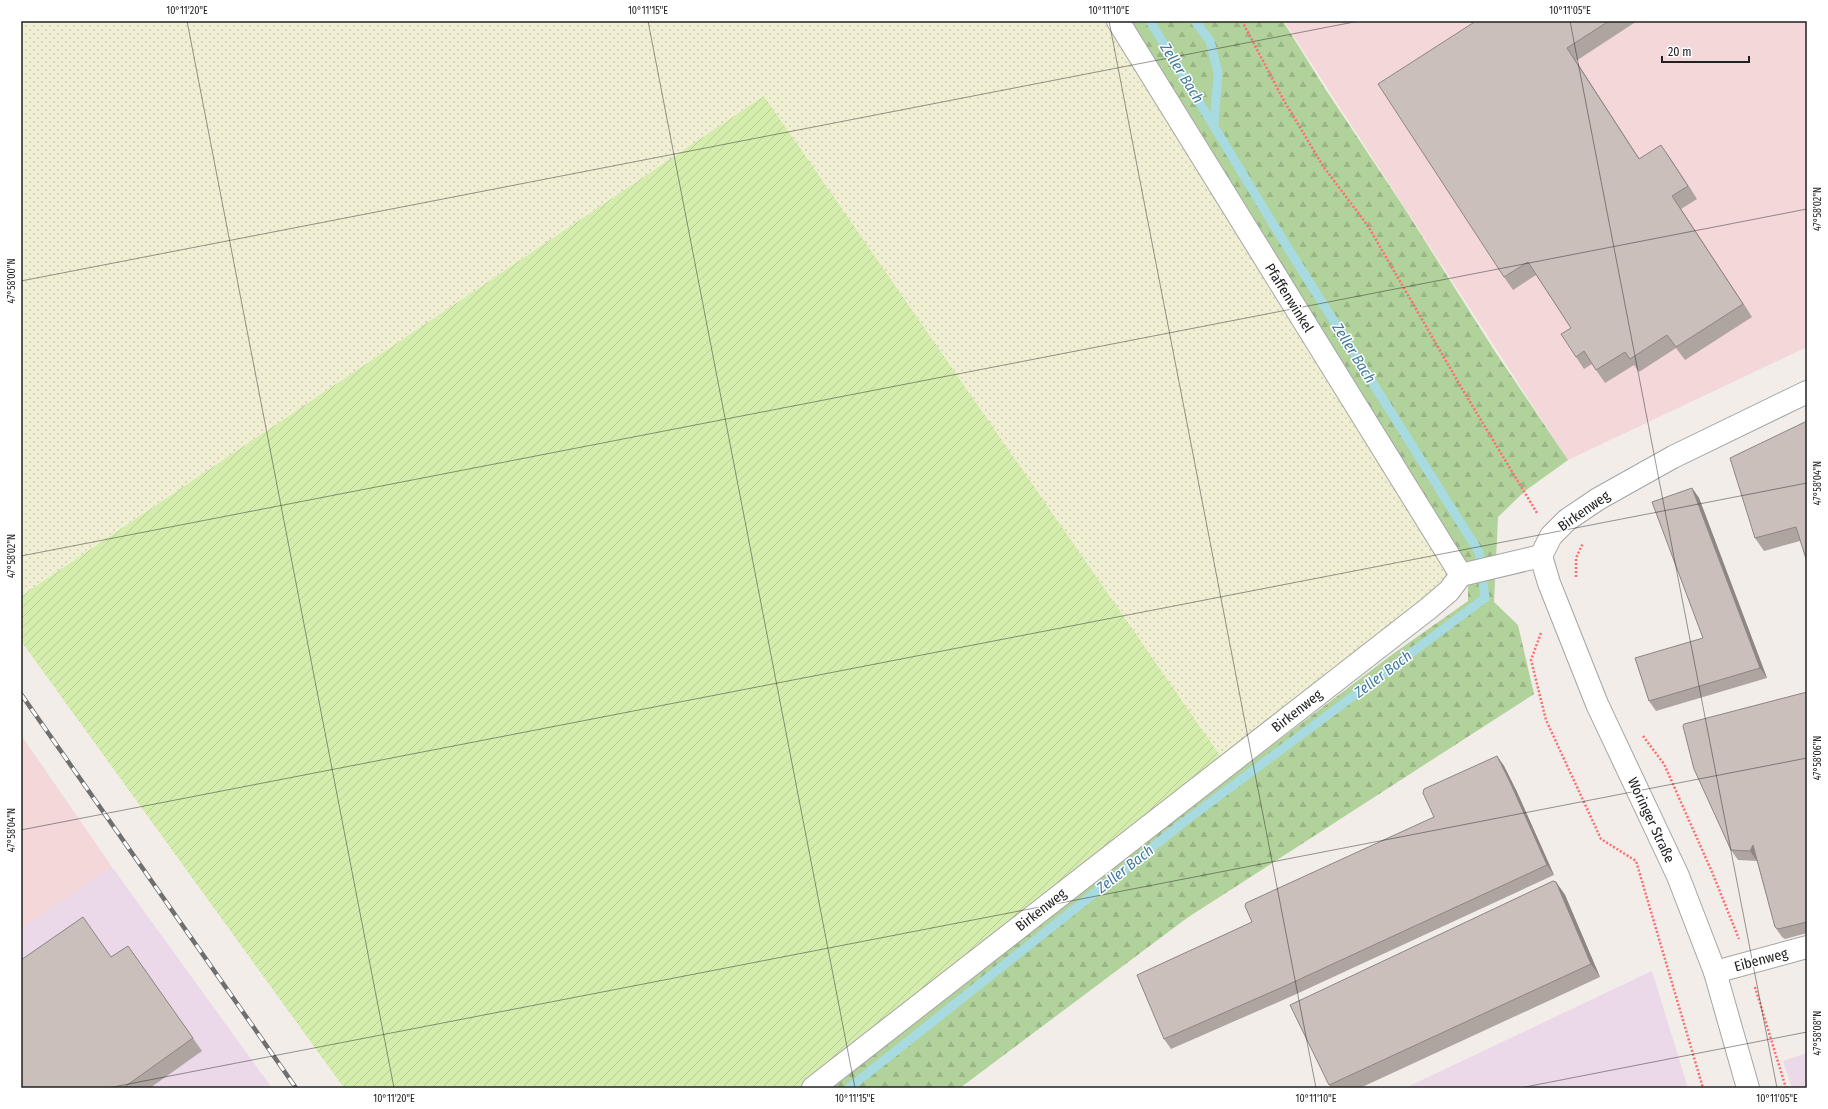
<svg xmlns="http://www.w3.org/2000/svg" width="1828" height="1109" font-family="'Fira Sans Condensed',sans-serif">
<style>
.commercial{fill:#f3d7d9}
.industrial{fill:#ebd9ea}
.farmland{fill:url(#farmland-dots)}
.forest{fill:url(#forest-firs)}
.garden{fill:url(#garden-furrows)}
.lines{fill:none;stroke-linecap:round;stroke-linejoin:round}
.stream{stroke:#a7dbe1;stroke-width:9}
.street-casing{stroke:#a5a5a5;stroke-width:24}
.path{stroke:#ff6b6f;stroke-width:2.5;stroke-dasharray:2 2;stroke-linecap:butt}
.street{stroke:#fff;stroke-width:22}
.rail-casing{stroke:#6f6f6f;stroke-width:4.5}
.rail{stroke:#fff;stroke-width:3;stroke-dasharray:9;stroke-linecap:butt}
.wall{fill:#aea4a0}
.shaded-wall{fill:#8d8682}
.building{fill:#cabfba;stroke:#8d8682}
.ticks{fill:none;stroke:#212121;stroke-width:1;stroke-opacity:0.45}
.labels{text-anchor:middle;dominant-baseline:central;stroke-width:3;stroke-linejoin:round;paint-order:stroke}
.street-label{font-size:14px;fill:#212121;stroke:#fff}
.water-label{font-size:15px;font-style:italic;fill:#407b9d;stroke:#fff}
.neatline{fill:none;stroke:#212121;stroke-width:1.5}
.ticks-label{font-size:10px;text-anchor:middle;fill:#212121}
</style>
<defs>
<pattern id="farmland-dots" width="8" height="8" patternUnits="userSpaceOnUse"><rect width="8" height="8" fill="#f1efd3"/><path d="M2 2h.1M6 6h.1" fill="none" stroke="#cecdb5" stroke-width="1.8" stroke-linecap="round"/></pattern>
<pattern id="forest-firs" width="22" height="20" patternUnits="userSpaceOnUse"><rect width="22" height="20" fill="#b2d29b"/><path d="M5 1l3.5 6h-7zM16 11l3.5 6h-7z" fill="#99b485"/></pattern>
<pattern id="garden-furrows" width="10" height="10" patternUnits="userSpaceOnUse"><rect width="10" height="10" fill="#d5edac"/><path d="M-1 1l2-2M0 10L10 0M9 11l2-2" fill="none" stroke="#b7cb94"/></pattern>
</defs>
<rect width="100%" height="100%" fill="#f2ede8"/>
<g class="commercial">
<path d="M 1284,21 L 1807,21 L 1807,347 L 1568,460 Z"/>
<path d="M 21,735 L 112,867 L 21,929 Z"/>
</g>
<g class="industrial">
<path d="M 112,867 L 272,1088 L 21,1088 L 21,929 Z"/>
<path d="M 1652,971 L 1688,1088 L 1405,1088 Z"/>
<path d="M 1807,1053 L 1807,1088 L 1792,1088 L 1783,1061 Z"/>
</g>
<path class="farmland" d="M 21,21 L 1111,21 L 1449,568 L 1447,584 L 1223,760 L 764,96 L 21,596 Z"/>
<path class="forest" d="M 1126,21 L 1283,21 L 1324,87 L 1403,206 L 1494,350 L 1568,460 L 1525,491 L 1498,517 L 1494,602 L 1518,625 L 1534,694 L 1187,918 L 960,1088 L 827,1088 L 1096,879 L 1390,656 L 1468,601 L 1468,581 Z"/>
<path class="garden" d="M 764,96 L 1223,760 L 805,1088 L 344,1088 L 21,641 L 21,596 Z"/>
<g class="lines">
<g class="stream">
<path d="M 1195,21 L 1210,41 L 1218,73 L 1214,124"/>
<path d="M 849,1088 L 1184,822 L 1485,598 L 1479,552 L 1281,237 L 1150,21"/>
</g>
<defs>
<g id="street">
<path d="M 1118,21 L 1461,575"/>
<path d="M 1541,556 L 1549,583 L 1597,704 L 1678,876 L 1715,972 L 1748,1088"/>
<path d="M 1541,556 L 1551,536 L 1567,520 L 1598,499 L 1673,457 L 1807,392"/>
<path d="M 1715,972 L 1807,947"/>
<path d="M 813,1088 L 1429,608 L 1449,591 L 1461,575 L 1541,556"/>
</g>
</defs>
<use href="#street" class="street-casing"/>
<g class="path">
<path d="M 1242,21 L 1283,99 L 1323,166 L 1368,226 L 1461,387 L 1537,513"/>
<path d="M 1576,577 L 1576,558 L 1583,543"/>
<path d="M 1541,633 L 1531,660 L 1546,720 L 1601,839 L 1636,861 L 1703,1088"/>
<path d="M 1643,736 L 1664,764 L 1712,872 L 1739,939"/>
<path d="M 1755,987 L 1786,1088"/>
</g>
<use href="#street" class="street"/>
<defs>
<path id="rail" d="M 21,694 L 296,1088"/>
</defs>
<use href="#rail" class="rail-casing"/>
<use href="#rail" class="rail"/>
</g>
<g class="wall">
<path d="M 1476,21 L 1637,21 L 1576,61 L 1639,159 L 1670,158 L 1697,199 L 1681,209 L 1752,317 L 1685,360 L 1676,348 L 1639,372 L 1634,365 L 1605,383 L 1592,364 L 1584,369 L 1576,357 L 1571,328 L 1536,275 L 1513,290 L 1504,277 Z"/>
<path d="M 1807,421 L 1800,541 L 1764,551 L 1755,538 Z"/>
<path d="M 1692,488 L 1699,498 L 1767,678 L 1656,711 L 1649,701 L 1703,638 Z"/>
<path d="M 1807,692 L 1807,933 L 1785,939 L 1782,937 L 1775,927 L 1757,861 L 1738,860 L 1731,850 Z"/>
<path d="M 1497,756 L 1504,766 L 1517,792 L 1554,875 L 1292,996 L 1171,1049 L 1164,1039 L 1252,922 L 1434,817 Z"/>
<path d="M 1556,882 L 1565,895 L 1600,977 L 1360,1088 L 1331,1088 L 1329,1085 Z"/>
<path d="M 128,946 L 202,1051 L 150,1088 L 21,1088 L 111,957 Z"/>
</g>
<g class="shaded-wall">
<path d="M 1567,48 L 1576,61 L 1648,172 L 1639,159 Z"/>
<path d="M 1661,145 L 1670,158 L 1697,199 L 1688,186 Z"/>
<path d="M 1672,196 L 1681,209 L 1752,317 L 1743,304 Z"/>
<path d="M 1692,488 L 1699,498 L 1767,678 L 1760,668 Z"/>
<path d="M 1497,756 L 1504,766 L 1517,792 L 1554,875 L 1547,865 Z"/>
<path d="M 1753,845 L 1757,861 L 1750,851 Z"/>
<path d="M 1556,882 L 1565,895 L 1600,977 L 1591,964 Z"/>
</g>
<g class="building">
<path d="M 1476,21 L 1609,21 L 1567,48 L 1639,159 L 1661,145 L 1688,186 L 1672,196 L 1743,304 L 1676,347 L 1667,335 L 1630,359 L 1625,352 L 1596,370 L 1584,351 L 1576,357 L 1561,334 L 1571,328 L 1528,262 L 1504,277 L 1378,84 Z"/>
<path d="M 1807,421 L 1807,562 L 1796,527 L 1755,538 L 1730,458 Z"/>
<path d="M 1692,488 L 1760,668 L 1649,701 L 1635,658 L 1703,638 L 1652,502 Z"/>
<path d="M 1807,692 L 1807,922 L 1778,929 L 1775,927 L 1753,845 L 1750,851 L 1731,850 L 1694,769 L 1683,726 L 1684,724 Z"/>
<path d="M 1497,756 L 1510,782 L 1547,865 L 1285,986 L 1164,1039 L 1137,975 L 1252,922 L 1245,906 L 1246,903 L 1434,817 L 1423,793 L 1424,789 Z"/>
<path d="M 1553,881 L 1556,882 L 1591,964 L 1329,1085 L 1290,1005 Z"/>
<path d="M 83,917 L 111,957 L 128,946 L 193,1038 L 123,1088 L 21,1088 L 21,960 Z"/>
</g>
<path class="ticks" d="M 187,21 L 394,1088M 648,21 L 855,1088M 1109,21 L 1316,1088M 1570,21 L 1777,1088M 21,281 L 1359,21M 21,556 L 1807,209M 21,830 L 1807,483M 108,1088 L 1807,758M 1520,1088 L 1807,1032"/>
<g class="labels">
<g class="street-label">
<text transform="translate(1289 298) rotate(58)">Pfaffenwinkel</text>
<text transform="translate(1584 511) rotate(-35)">Birkenweg</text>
<text transform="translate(1297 711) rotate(-38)">Birkenweg</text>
<text transform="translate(1651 820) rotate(65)">Woringer Straße</text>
<text transform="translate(1041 910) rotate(-38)">Birkenweg</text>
<text transform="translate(1761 960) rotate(-15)">Eibenweg</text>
</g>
<g class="water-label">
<text transform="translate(1182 73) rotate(58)">Zeller Bach</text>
<text transform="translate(1354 353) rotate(58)">Zeller Bach</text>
<text transform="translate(1383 674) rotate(-37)">Zeller Bach</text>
<text transform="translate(1125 869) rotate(-38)">Zeller Bach</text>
</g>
</g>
<rect width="1828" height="1109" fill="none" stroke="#ffffff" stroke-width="44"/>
<path d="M1662 56v6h87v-6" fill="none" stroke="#212121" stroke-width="2"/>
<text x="1668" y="56" font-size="12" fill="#212121" stroke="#ffffff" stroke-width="3" paint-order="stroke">20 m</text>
<rect x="22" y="22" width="1784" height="1065" class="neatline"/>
<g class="ticks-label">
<text x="187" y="14">10°11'20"E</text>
<text x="648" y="14">10°11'15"E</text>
<text x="1109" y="14">10°11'10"E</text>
<text x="1570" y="14">10°11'05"E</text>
<text transform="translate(1817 209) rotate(-90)" y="4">47°58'02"N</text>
<text transform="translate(11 281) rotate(-90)" y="4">47°58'00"N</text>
<text transform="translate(1817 483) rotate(-90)" y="4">47°58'04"N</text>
<text transform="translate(11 556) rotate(-90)" y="4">47°58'02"N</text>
<text transform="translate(1817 758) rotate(-90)" y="4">47°58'06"N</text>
<text transform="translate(11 830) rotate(-90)" y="4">47°58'04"N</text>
<text transform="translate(1817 1033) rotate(-90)" y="4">47°58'08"N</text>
<text x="394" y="1102">10°11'20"E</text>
<text x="855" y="1102">10°11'15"E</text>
<text x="1316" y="1102">10°11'10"E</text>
<text x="1777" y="1102">10°11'05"E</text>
</g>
</svg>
